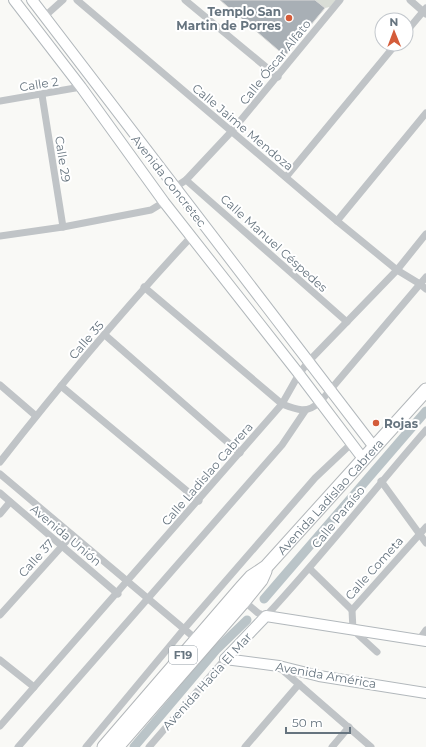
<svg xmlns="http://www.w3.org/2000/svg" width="426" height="747" font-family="Montserrat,sans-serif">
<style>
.green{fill:#d9ddd6}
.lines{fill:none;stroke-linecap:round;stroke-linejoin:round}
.canal{stroke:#bac4c8;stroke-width:9}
.building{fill:#a8afb5;stroke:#dadad9}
.secondary-casing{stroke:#b2b8bc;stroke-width:12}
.highway-casing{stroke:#b3b7ba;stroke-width:15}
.street{stroke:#c0c4c7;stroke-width:7}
.secondary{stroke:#fff;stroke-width:10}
.highway{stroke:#fff;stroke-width:13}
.poi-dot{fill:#d45c3a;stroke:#fff;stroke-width:1.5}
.labels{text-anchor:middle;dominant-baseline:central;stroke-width:4;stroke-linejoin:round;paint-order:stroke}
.shield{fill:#fff;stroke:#949ea5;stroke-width:1}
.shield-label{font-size:11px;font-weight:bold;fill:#66747f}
.poi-label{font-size:12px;font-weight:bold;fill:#66747f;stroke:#fff;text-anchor:end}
.street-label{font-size:12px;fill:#66747f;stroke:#fff}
</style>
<rect width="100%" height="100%" fill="#f9f9f6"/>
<path class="green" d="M 315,0 L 336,0 L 330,7 L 325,8 Z"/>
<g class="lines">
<g class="canal">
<path d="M 264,599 L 426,411"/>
<path d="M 134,747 L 216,650 L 247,620"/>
</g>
</g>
<path class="building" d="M 220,0 L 315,0 L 325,8 L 285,56 Z"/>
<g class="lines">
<defs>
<g id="secondary">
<path d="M 14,0 L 81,87 L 164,202 L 299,374 L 364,460"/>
<path d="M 32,0 L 374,447"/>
<path d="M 225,659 L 266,616 L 426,641"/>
<path d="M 225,659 L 279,666 L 319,676 L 426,693"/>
</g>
<g id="highway">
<path id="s1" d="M 104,747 L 242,587 L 251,577 L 266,567 L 426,390"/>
<path d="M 117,747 L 244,601 L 261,580 L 265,571"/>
</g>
</defs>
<use href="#secondary" class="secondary-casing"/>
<use href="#highway" class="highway-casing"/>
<g class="street">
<path d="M 77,0 L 337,221 L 397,270 L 420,284 L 426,289"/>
<path d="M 185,0 L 278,77"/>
<path d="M 410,0 L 426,14"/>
<path d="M 44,17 L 63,0"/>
<path d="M 406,32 L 426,8"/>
<path d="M 42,95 L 63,227"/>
<path d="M 0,101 L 81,87"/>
<path d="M 286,177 L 396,44"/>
<path d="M 186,180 L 347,322"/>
<path d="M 174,188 L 186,180 L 231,132 L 340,0"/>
<path d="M 337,221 L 426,113"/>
<path d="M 0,236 L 63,227 L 151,210 L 164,202"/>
<path d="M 144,287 L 282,404 C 297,410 307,414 320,402 L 426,277"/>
<path d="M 105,335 L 240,453"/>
<path d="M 0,385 L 36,416"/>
<path d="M 61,386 L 199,501"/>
<path d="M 0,462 C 61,384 124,309 191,237"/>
<path d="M 0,474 L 196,639"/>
<path d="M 381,481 L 426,543"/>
<path d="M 0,493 L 118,594"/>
<path d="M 0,514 L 10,502"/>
<path d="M 310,569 L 352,610"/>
<path d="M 244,601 L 258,613 L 266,616 C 322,556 372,492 426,430"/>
<path d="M 0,615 L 72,535"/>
<path d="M 419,640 L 426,630"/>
<path d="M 377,652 L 353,630 L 352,610 L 426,527"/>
<path d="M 0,660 L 34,687"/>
<path d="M 279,667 L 371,747"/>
<path d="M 0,726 L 282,404 L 299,374 L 309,361 L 397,270 L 426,234"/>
<path d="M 18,747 L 282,445 L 305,411"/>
<path d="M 86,747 L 184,629 L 315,478 L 352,443"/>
<path d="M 149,747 L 225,659"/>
<path d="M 245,747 L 299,684"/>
<path d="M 332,747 L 349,727"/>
</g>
<use href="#secondary" class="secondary"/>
<use href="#highway" class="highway"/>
</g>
<g class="poi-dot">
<circle cx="289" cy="18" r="4"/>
<circle cx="376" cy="423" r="4"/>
</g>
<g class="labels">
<rect class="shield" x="169" y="646" width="28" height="18" rx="3"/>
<g class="shield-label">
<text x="183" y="655">F19</text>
</g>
<g class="poi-label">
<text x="281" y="11">Templo San<tspan x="281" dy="14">Martin de Porres</tspan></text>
<text x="384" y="423" text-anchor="start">Rojas</text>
</g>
<g class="street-label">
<text transform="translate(275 62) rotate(-51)">Calle Óscar Alfato</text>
<text transform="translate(39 84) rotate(-9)">Calle 2</text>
<text transform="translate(243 127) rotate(40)">Calle Jaime Mendoza</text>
<text transform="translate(63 159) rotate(81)">Calle 29</text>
<text transform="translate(169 181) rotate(52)">Avenida Concretec</text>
<text transform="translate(274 243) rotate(42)">Calle Manuel Céspedes</text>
<text transform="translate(86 340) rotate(-49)">Calle 35</text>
<text transform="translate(207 474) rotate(-49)">Calle Ladislao Cabrera</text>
<text stroke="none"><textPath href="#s1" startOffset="338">Avenida Ladislao Cabrera</textPath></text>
<text transform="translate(338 517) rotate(-51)">Calle Paraíso</text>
<text transform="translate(66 535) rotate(40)">Avenida Unión</text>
<text transform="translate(36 558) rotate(-48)">Calle 37</text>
<text transform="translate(374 568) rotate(-48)">Calle Cometa</text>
<text transform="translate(326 675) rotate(10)">Avenida América</text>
<text transform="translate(207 681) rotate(-48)">Avenida Hacia El Mar</text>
</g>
</g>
<g transform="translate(394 32) rotate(359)"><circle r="19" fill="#ffffff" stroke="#c2c7cc"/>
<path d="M0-3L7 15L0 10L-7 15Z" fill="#d45c3a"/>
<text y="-6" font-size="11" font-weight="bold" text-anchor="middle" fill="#66747f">N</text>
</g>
<path d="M286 727v6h64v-6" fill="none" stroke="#66747f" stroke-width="2"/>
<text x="292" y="727" font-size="12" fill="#66747f" stroke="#ffffff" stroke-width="3" paint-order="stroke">50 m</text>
</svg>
